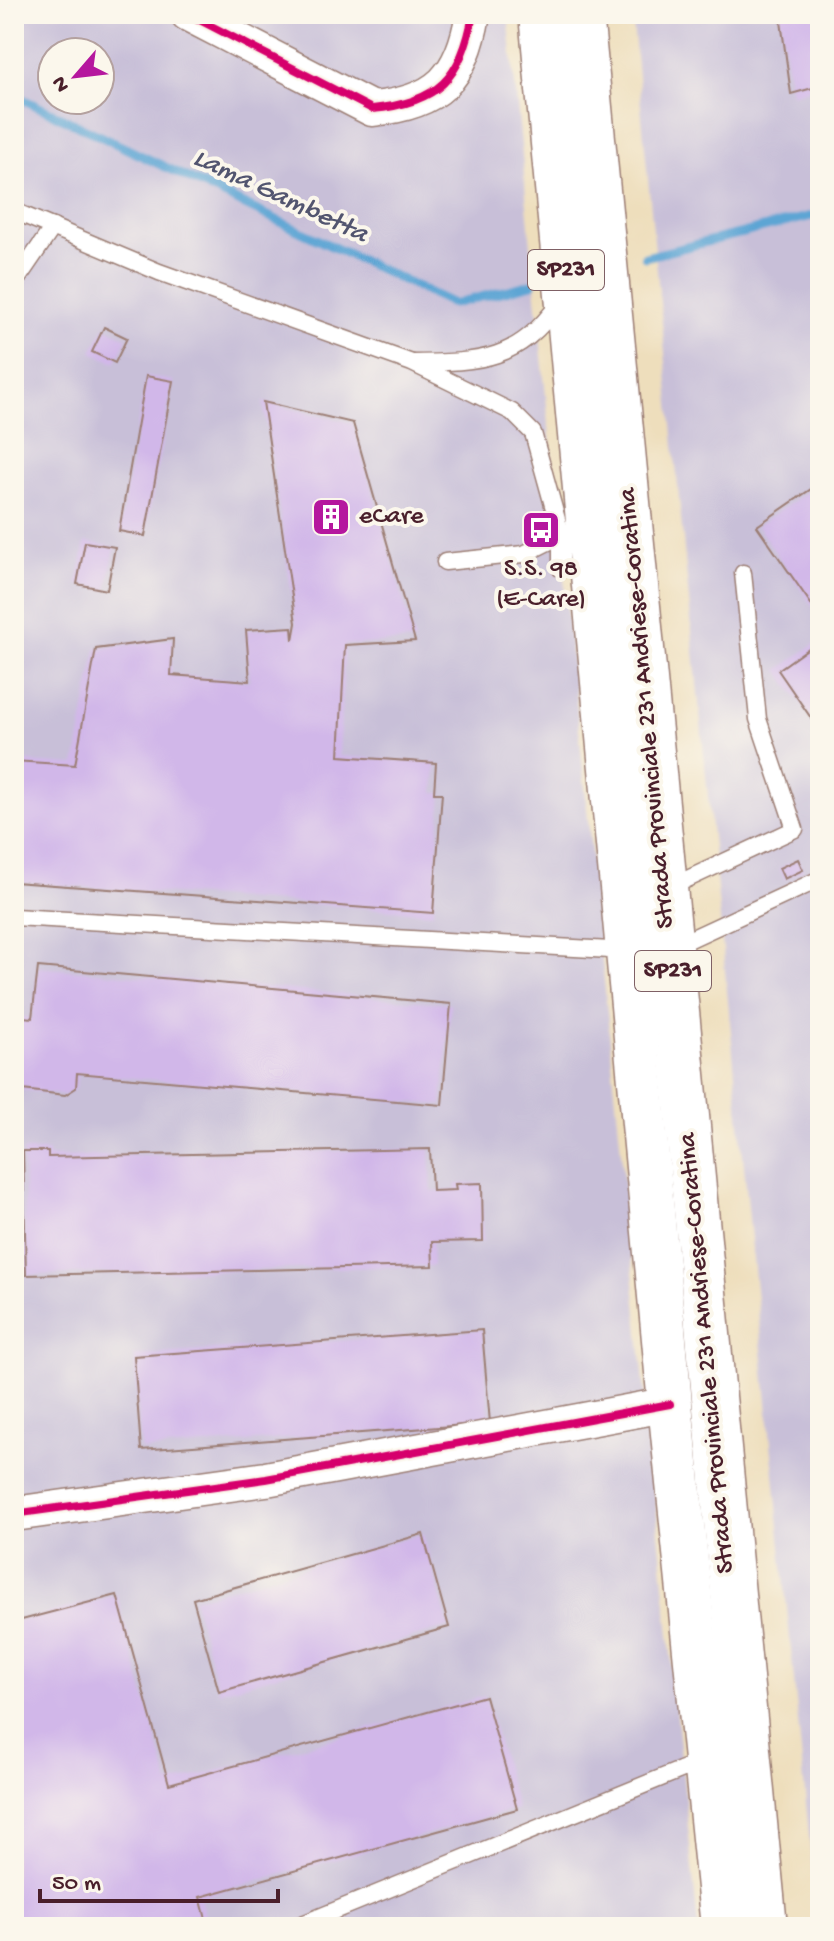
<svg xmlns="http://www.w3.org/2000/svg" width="834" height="1941" font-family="'Gochi Hand',sans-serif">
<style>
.industrial{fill:#c8bfd8;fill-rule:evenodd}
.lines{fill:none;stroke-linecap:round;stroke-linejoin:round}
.stream{stroke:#5da5d4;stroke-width:9}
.building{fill:#d1b7e9}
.lane-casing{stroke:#9c7e74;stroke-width:19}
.street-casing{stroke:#9c7e74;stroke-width:37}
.primary-casing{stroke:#9c7e74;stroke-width:47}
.lane{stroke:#fff;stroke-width:16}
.street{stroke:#fff;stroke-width:34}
.primary{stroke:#fff;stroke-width:44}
.cycleway-casing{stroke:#fbf7ec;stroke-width:13}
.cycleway{stroke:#d6006c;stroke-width:8}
.labels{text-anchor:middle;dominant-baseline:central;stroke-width:8;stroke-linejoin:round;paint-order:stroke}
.shield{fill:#fbf7ec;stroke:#7f6065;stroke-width:2}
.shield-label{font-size:24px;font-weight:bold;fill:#4a1f2b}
.poi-label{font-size:26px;fill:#4a1f2b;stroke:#fbf7ec;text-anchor:start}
.street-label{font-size:26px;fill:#4a1f2b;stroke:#fbf7ec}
.water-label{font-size:28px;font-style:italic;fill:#52556f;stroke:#fbf7ec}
</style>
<rect width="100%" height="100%" fill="#fbf7ec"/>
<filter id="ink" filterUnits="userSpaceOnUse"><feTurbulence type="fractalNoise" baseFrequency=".0125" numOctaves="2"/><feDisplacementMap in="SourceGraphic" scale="16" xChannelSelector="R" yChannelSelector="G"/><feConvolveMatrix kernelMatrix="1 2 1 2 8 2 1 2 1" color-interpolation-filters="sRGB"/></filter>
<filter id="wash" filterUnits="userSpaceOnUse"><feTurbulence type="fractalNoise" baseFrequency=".006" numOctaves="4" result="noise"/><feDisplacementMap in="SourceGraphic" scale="32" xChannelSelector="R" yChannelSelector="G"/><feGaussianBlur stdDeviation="1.8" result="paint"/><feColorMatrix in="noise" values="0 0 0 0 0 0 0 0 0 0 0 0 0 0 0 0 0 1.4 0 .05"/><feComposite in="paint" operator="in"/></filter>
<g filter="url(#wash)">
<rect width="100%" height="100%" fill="#eedebc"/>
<g class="industrial">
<path d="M 14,14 L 508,14 L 698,1927 L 14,1927 ZM 52,52 L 100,52 L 100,100 L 52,100 Z"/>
<path d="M 632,14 L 820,14 L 820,1927 L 818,1927 Z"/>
</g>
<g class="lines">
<g class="stream">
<path d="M 14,95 L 453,304 L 532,284"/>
<path d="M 645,257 L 820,214"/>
</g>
</g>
<g id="blocks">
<g class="building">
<path d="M 780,14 L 820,14 L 820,86 L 791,94 Z"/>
<path d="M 104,327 L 127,338 L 115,363 L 92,352 Z"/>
<path d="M 146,376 L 173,381 L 145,536 L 119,531 Z"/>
<path d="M 263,402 L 353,423 L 415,641 L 345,645 L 339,756 L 436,763 L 434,793 L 442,793 L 433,913 L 14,882 L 14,761 L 75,765 L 96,649 L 173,639 L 171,675 L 250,681 L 246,630 L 292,627 L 293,640 L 296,623 Z"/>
<path d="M 820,483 L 820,617 L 757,526 Z"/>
<path d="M 85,542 L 115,547 L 107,590 L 77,584 Z"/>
<path d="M 820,640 L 820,731 L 778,670 Z"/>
<path d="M 798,859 L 803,870 L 784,879 L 779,868 Z"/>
<path d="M 38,967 L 451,1004 L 442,1105 L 77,1073 L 76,1088 L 65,1095 L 14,1089 L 14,1016 L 32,1018 Z"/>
<path d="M 430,1149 L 432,1191 L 456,1190 L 455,1184 L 482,1183 L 483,1241 L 432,1242 L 433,1266 L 26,1275 L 23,1151 L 48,1151 L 48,1157 Z"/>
<path d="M 482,1330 L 490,1423 L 141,1450 L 134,1356 Z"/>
<path d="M 423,1534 L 449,1627 L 219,1692 L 193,1599 Z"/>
<path d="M 117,1595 L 169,1784 L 485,1696 L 517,1809 L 200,1897 L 206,1919 L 178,1927 L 14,1927 L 14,1622 Z"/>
</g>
</g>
</g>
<g filter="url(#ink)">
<use href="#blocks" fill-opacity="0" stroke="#9c7e74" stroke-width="2"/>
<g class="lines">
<defs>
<g id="lane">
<path d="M 14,211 L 159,272 L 412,363 L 512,412 L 533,433 L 561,534 L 561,569"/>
<path d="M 14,284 L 53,227"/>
<path d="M 414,363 C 482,362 518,361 560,302"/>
<path d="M 445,562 L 524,554 L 570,531"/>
<path d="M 666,889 L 795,829 L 758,719 L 743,573"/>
<path d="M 14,917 L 628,951"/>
<path d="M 673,947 L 820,879"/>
<path d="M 295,1927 L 705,1760"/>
</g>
<g id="street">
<path d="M 188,14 L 372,109 C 438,103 462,78 473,14"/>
<path d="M 14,1514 L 266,1479 L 670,1404"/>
</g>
<g id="primary">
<path d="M 541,14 L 670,1404 L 723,1927"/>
<path d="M 581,14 L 765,1927"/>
</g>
</defs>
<use href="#lane" class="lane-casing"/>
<use href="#street" class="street-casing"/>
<use href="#primary" class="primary-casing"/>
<use href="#lane" class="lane"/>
<use href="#street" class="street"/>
<use href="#primary" class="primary"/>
<defs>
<g id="cycleway">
<path d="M 188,14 L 372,109 C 438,103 462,78 473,14"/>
<path d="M 14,1514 L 266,1479 L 670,1404"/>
</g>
</defs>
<use href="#cycleway" class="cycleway-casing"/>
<use href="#cycleway" class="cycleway"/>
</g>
</g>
<defs>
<symbol id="building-square" viewBox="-11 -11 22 22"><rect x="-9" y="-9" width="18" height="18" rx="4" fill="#b5179e" stroke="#fbf7ec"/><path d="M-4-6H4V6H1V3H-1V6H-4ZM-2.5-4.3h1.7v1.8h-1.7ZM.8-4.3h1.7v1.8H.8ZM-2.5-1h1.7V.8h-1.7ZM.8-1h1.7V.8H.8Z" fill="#fff"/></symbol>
<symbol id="bus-square" viewBox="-11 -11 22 22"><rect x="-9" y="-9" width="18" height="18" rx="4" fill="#b5179e" stroke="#fbf7ec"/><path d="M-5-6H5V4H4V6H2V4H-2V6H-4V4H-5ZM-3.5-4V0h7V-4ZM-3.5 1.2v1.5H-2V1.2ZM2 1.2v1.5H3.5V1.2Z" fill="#fff"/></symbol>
</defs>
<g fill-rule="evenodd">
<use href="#building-square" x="309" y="495" width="44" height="44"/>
<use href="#bus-square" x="519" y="508" width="44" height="44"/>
</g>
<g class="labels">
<g class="shield">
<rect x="528" y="250" width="76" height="40" rx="6"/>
<rect x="635" y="951" width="76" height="40" rx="6"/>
</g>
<g class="shield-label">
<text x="566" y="270">SP231</text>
<text x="673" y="971">SP231</text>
</g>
<g class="poi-label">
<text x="359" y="517">eCare</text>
<text x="541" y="570" text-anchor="middle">S.S. 98<tspan x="541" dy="30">(E-Care)</tspan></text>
</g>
<g class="street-label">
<text transform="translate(648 708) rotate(-95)">Strada Provinciale 231 Andriese-Coratina</text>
<text transform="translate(708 1353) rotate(-95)">Strada Provinciale 231 Andriese-Coratina</text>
</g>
<g class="water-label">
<text transform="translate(280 197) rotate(25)">Lama Gambetta</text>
</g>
</g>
<rect width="834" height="1941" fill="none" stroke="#fbf7ec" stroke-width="48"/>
<g transform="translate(76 76) rotate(242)"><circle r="38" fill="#fbf7ec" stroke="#b4a19f" stroke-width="2"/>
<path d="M0-6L14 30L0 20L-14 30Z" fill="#b5179e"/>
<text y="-12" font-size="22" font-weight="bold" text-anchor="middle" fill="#4a1f2b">N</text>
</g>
<path d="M40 1889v12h238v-12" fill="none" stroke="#4a1f2b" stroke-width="4"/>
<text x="52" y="1889" font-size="24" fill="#4a1f2b" stroke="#fbf7ec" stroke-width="6" paint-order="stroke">50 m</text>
</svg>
